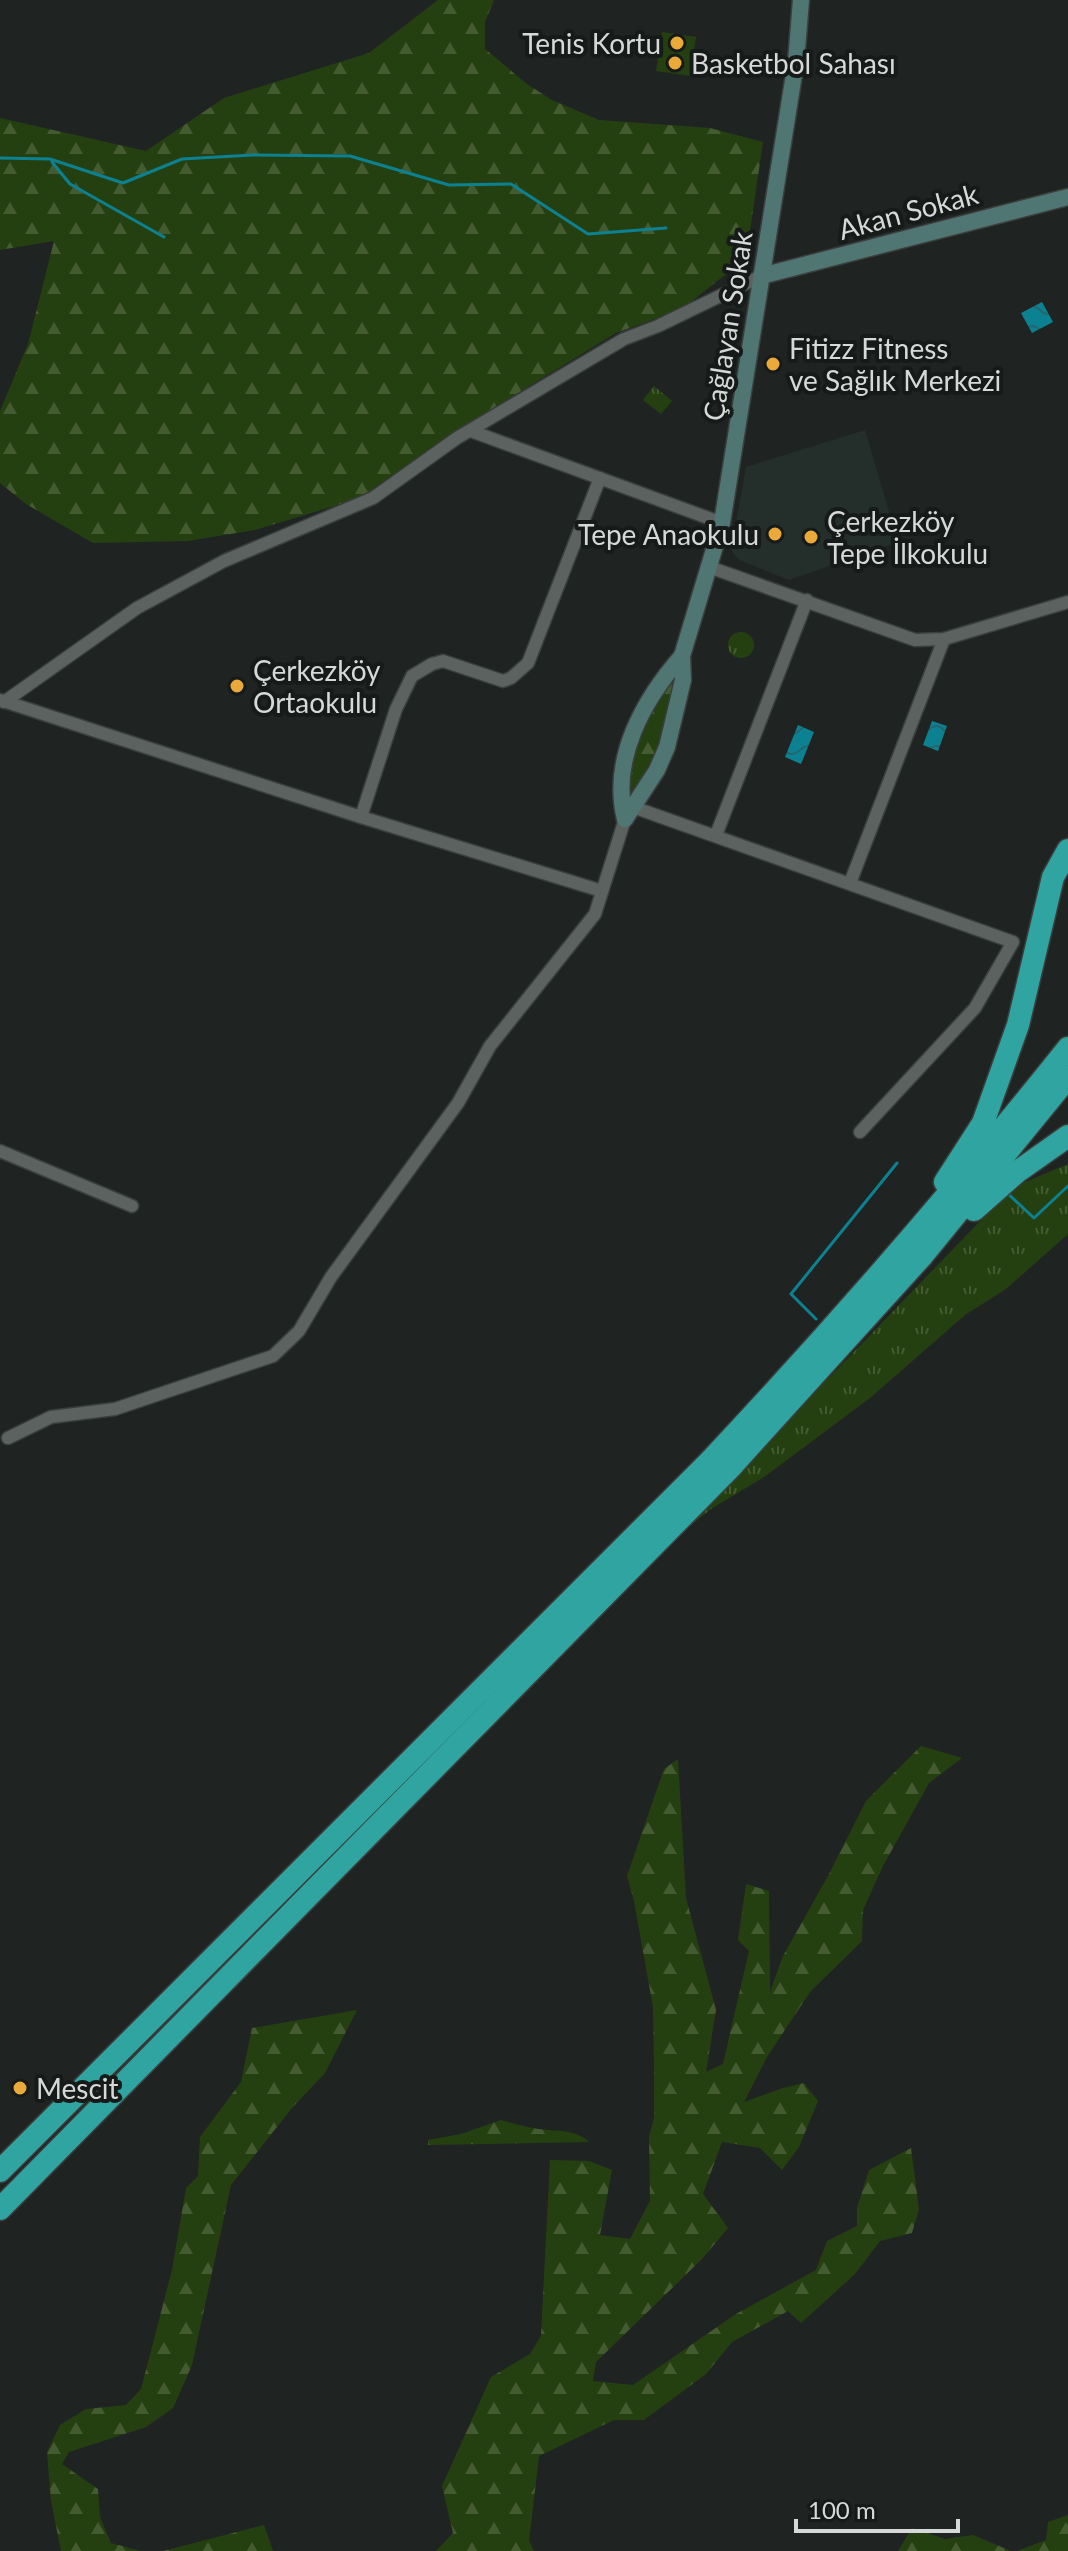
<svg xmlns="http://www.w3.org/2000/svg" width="1068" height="2551" font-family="Lato,sans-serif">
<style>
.built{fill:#242f2c}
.grass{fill:url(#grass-tufts)}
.forest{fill:url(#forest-firs)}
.garden{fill:#254010}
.water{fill:url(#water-waves)}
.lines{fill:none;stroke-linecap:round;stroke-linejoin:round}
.stream{stroke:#0c8191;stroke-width:3}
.street-casing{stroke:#3a3e3d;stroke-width:15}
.secondary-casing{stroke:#3a3e3d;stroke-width:19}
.highway-casing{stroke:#3a3e3d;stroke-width:25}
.street{stroke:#5c6260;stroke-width:12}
.secondary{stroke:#4f7673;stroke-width:16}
.highway{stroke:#30a4a0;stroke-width:22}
.poi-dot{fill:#eba939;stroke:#161b19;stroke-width:3}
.labels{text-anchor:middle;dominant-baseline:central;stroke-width:8;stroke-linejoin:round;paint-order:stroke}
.poi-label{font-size:28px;fill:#d6d9d8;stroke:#161b19;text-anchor:start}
.street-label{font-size:28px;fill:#d6d9d8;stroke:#161b19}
</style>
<defs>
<pattern id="grass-tufts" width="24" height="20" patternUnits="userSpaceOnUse" patternTransform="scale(2)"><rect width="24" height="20" fill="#254010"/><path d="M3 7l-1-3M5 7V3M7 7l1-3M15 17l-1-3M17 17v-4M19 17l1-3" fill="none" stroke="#445b32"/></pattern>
<pattern id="forest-firs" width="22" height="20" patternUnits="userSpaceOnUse" patternTransform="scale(2)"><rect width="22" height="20" fill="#254010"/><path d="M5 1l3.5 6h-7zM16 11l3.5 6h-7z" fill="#445b32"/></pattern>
<pattern id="water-waves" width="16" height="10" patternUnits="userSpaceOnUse" patternTransform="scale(2)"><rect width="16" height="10" fill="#0c8191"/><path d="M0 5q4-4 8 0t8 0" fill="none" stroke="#216771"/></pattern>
</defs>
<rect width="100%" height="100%" fill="#1f2422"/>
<path class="built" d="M 865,430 L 898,542 L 789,580 L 739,560 L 731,550 L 746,467 Z"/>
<g class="grass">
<path d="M 654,386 L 672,401 L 661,414 L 643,400 Z"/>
<circle cx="741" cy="645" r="13"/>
<path d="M 1068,1164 L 1068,1234 L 1006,1289 L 965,1315 L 870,1398 L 764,1477 L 711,1509 L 685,1530 L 708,1503 L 1013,1187 Z"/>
</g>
<g class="forest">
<path d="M 438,0 L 494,0 L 485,22 L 485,49 L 527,84 L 552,100 L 599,120 L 710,128 L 763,142 L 746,258 L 682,309 L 616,333 L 467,424 L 371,495 L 255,530 L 187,541 L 93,543 L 26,504 L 0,483 L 0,411 L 28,344 L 54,241 L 0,250 L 0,118 L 146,151 L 224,98 L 369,53 Z"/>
<path d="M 679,667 L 661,753 L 625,809 L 633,739 Z"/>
<path d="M 921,1746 L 962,1758 L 929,1783 L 883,1866 L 863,1910 L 862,1941 L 810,1992 L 767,2057 L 744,2102 L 783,2088 L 804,2083 L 818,2101 L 799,2147 L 782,2170 L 760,2148 L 722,2142 L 703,2194 L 728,2228 L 702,2259 L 596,2362 L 593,2381 L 633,2385 L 736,2314 L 816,2270 L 827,2241 L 857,2226 L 857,2208 L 869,2170 L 911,2148 L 919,2209 L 912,2233 L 880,2241 L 855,2274 L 801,2323 L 788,2311 L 732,2342 L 706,2374 L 644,2420 L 614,2420 L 539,2456 L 529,2541 L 534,2551 L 436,2551 L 453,2533 L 442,2486 L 491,2377 L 530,2354 L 541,2336 L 550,2160 L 589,2161 L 612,2170 L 600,2235 L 630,2239 L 650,2201 L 649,2136 L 654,2118 L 654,2066 L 653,2007 L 634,1901 L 627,1876 L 664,1769 L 678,1759 L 686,1898 L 716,2010 L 706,2072 L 723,2064 L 749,1951 L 738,1940 L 746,1884 L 769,1891 L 770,1992 L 783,1956 L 828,1876 L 866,1801 Z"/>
<path d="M 357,2010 L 325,2073 L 292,2108 L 231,2185 L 192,2365 L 173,2408 L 146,2427 L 69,2452 L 62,2464 L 98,2489 L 100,2517 L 111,2543 L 141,2551 L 61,2551 L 51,2501 L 47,2452 L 60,2425 L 86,2409 L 126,2405 L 141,2389 L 172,2270 L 186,2188 L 198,2176 L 200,2137 L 241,2082 L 252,2028 Z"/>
<path d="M 501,2120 C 512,2123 522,2126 533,2128 C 552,2132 575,2128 589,2142 L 428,2145 L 428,2140 L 461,2134 Z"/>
<path d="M 1068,2515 L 1068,2551 L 1017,2551 L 1046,2540 L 1048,2522 Z"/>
<path d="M 264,2525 L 273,2551 L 163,2551 Z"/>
<path d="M 912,2528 L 945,2539 L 973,2535 L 1011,2551 L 898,2551 Z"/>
</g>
<path class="garden" d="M 662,32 L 696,37 L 690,76 L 656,71 Z"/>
<g class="water">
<path d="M 1042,302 L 1053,322 L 1032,333 L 1021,313 Z"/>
<path d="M 932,721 L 947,726 L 938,751 L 923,745 Z"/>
<path d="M 798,725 L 814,732 L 801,764 L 785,757 Z"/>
</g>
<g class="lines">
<g class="stream">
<path d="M 0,158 L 50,159 L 123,183 L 182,159 L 253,155 L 350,156 L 449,185 L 511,184 L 588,234 L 666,228"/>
<path d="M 52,162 L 70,184 L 164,237"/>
<path d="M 1006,1192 L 1034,1218 L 1068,1186"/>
<path d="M 816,1319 L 791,1294 L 897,1163"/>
</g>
<defs>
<g id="street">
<path d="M 471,431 L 722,523"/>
<path d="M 709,567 L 915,640 L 944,639 L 1068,602"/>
<path d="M 0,700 L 361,817 L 602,891"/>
<path d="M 4,702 L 137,608 L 224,561 L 373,498 L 457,438 L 624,339 L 658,326 L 761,276"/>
<path d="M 633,807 L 1013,942 L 975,1008 L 860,1132"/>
<path d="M 361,817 L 396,709 L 412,676 L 432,664 L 443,661 L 503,681 L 511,678 L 528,663 L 600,478"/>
<path d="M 716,835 L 807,600"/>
<path d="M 850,883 L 944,639"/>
<path d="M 0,1151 L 132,1206"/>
<path d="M 8,1438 L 51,1417 L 115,1409 L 273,1356 L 299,1331 L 331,1277 L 458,1103 L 490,1046 L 595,914 L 625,819"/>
</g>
<g id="secondary">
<path d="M 761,276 L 1068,197"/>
<path d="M 625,819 L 657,770 L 667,747 L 683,680 L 682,656 L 722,523 L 796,62 L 801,0"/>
<path d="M 625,819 C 610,759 644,699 682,656"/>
</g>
<g id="highway">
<path d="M 945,1182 L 983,1123 L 1018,1025 L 1053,877 L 1068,850"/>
<path d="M 974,1210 L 1017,1172 L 1068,1136"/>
<path d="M 0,2171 L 710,1461 C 835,1328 954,1191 1068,1048"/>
<path d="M 0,2209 L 730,1468 L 922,1256 L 1068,1077"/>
</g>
</defs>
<use href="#street" class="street-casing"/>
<use href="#secondary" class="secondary-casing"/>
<use href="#highway" class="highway-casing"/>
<use href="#street" class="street"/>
<use href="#secondary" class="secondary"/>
<use href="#highway" class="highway"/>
</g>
<g class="poi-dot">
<circle cx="677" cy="43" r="8"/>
<circle cx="675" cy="63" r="8"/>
<circle cx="773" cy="364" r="8"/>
<circle cx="775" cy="534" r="8"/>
<circle cx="811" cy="537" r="8"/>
<circle cx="237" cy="686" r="8"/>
<circle cx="20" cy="2088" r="8"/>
</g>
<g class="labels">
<g class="poi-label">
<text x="661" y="43" text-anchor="end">Tenis Kortu</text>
<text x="691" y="63">Basketbol Sahası</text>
<text x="789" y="348">Fitizz Fitness<tspan x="789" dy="32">ve Sağlık Merkezi</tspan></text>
<text x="827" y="521">Çerkezköy<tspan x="827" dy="32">Tepe İlkokulu</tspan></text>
<text x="759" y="534" text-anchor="end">Tepe Anaokulu</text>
<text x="253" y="670">Çerkezköy<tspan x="253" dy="32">Ortaokulu</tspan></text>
<text x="36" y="2088">Mescit</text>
</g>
<g class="street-label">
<text transform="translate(908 211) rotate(-15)">Akan Sokak</text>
<text transform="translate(727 326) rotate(-81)">Çağlayan Sokak</text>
</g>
</g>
<path d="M796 2519v12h162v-12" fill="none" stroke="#d6d9d8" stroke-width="4"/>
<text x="808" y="2519" font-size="24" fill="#d6d9d8" stroke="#161b19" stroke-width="6" paint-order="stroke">100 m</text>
</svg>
